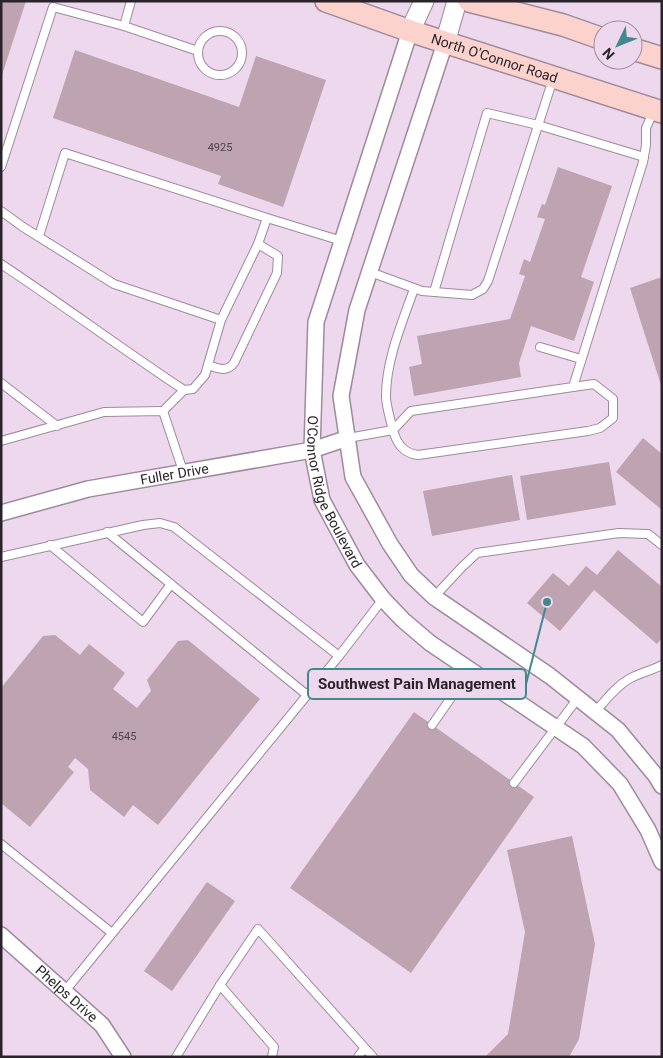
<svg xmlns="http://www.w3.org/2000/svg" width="663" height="1058" font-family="Roboto,sans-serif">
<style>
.building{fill:#bea3b1}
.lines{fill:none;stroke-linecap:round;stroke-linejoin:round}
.service-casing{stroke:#9e8a9d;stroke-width:10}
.minor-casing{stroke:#9e8a9d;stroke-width:18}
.tertiary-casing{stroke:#9e8a9d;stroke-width:21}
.secondary-casing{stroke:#9e8a9d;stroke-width:24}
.service{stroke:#fff;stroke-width:8}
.minor{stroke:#fff;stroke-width:15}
.tertiary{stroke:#fff;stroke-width:19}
.secondary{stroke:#fcd2cd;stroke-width:21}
.labels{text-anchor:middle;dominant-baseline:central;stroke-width:5;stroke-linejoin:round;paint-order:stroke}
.number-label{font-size:11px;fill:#50434c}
.street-label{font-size:14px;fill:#2b232b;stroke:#eed8ed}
.leader{fill:none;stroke:#42898f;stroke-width:2}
.callout-dot{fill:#42898f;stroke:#eed8ed;stroke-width:2}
.callout{fill:#eed8ed;stroke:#42898f;stroke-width:2}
.callout-label{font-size:15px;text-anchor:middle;font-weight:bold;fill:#2b232b}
</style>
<rect width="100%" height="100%" fill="#eed8ed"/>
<g class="building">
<path d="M 1,1 L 26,1 L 2,75 L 1,75 Z"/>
<path d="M 75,50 L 239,107 L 256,56 L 326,80 L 283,207 L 218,184 L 221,176 L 53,118 Z"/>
<path d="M 558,167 L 612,186 L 581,277 L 594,282 L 574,341 L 531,326 L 519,363 L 521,377 L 414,396 L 409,367 L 422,364 L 417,336 L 510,319 L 525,276 L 519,274 L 524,259 L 530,262 L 545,219 L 537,217 L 542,204 L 545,205 Z"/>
<path d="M 662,277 L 662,385 L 661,385 L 630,288 Z"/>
<path d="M 643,438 L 662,454 L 662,510 L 616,472 Z"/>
<path d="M 609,462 L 616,505 L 527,520 L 520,476 Z"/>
<path d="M 512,475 L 520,520 L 432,536 L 423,491 Z"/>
<path d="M 618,550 L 662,587 L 662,638 L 657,644 L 594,590 L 560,631 L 527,603 L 553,573 L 569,586 L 586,566 L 597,575 Z"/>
<path d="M 55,635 L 80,655 L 89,644 L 125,673 L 113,689 L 137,708 L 151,691 L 147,680 L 178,641 L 188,640 L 260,699 L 158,825 L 133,805 L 124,817 L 90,790 L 88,769 L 75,758 L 68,767 L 74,772 L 30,827 L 1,803 L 1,688 L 43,636 Z"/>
<path d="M 414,712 L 534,797 L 411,973 L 290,888 Z"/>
<path d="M 572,836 L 595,944 L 579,1039 L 569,1057 L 485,1057 L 508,1034 L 525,932 L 507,850 Z"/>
<path d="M 207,882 L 235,901 L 172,991 L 144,971 Z"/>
</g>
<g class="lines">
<defs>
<g id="service">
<path d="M 124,26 L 131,1"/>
<circle cx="220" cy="53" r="22"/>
<path d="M 1,167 L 53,7 L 124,26 L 198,51"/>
<path d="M 1,211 L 23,227 L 114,284 L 221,320 L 258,244 L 267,218 L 342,241"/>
<path d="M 39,236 L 65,153 L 267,218"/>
<path d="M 1,264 C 63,305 122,349 184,390 L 163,411"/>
<path d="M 370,272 L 422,291 L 472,295 L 483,289 L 488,281 L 553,79"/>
<path d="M 414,289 C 402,323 386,360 386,396 C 386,406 390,417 392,427 C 396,442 402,453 418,455 L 588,431 L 600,428 L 613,418 L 613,399 L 594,384 L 573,387"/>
<path d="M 434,292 L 487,113 L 538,125 L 644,157"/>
<path d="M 540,347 L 581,359"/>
<path d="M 208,365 C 218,368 226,373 234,363 L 277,273 L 278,256 L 258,244"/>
<path d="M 1,383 L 57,426"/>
<path d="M 184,390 L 193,389 L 205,375 L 221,320"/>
<path d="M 348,438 L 393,430 L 411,411 L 573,387 L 643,162 L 646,145 L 646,128 L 654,110"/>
<path d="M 1,441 L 104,412 L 163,411 L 183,471"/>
<path d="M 107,532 L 307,695"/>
<path d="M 50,545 L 143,622 L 171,584"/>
<path d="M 1,557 L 143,525 L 160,523 L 174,527 L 339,656 L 383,599"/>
<path d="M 434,597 L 462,567 L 477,553 L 619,533 L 648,534 L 662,545"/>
<path d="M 595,712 C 606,700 615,687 629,679 C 639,673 651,671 662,665"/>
<path d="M 432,725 L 471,669"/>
<path d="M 514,783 L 578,698"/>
<path d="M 1,844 L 112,933"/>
<path d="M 220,985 L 274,1047 L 272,1057"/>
<path d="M 65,991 L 339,656"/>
<path d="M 176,1057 L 220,985 L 258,929 L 373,1057"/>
<path d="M 358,1057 L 364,1049"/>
</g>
<g id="minor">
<path id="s1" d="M 410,31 L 316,322 L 312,450 L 322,500 L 357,565 L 383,599 L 403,620 L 430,643 L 583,746 L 620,784 L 648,830 L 662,862"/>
<path d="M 445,43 L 357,310 L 341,396 L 353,477 L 390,544 L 411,575 L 434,597 L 550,676 L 618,730 L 656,776 L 662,786"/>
<path id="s2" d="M 1,513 L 88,489 L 312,450 L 348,438"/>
<path id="s3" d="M 1,935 L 102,1025 L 123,1057"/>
</g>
<g id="tertiary">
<path d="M 410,31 L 424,1"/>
<path d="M 445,43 L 457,1"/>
</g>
<g id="secondary">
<path id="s4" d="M 326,1 L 410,31 L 662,112"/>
<path d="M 469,1 L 563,25 L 603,39"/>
<path d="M 633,49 L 662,58"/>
</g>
</defs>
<use href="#service" class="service-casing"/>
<use href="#minor" class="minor-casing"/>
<use href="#tertiary" class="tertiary-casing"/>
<use href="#secondary" class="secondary-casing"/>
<use href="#service" class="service"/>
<use href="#minor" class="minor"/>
<use href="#tertiary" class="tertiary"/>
<use href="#secondary" class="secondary"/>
</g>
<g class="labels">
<g class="number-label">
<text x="220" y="147">4925</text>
<text x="124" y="736">4545</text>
</g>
<g class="street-label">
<text stroke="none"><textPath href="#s4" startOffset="178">North O'Connor Road</textPath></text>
<text stroke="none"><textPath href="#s2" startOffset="178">Fuller Drive</textPath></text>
<text stroke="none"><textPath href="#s1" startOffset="480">O'Connor Ridge Boulevard</textPath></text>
<text stroke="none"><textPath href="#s3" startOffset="88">Phelps Drive</textPath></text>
</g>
</g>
<path class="leader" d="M547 602L526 684"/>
<circle class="callout-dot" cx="547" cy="602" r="5"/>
<rect class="callout" x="308" y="669" width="218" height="30" rx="5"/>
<g class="callout-label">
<text x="417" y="689">Southwest Pain Management</text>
</g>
<rect width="663" height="1058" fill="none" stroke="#2b232b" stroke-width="5"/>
<g transform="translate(618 45) rotate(227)"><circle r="24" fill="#eed8ed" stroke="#a0909f"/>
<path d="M0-4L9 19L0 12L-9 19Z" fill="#42898f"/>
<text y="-8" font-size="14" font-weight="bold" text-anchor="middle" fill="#2b232b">N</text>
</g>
</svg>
